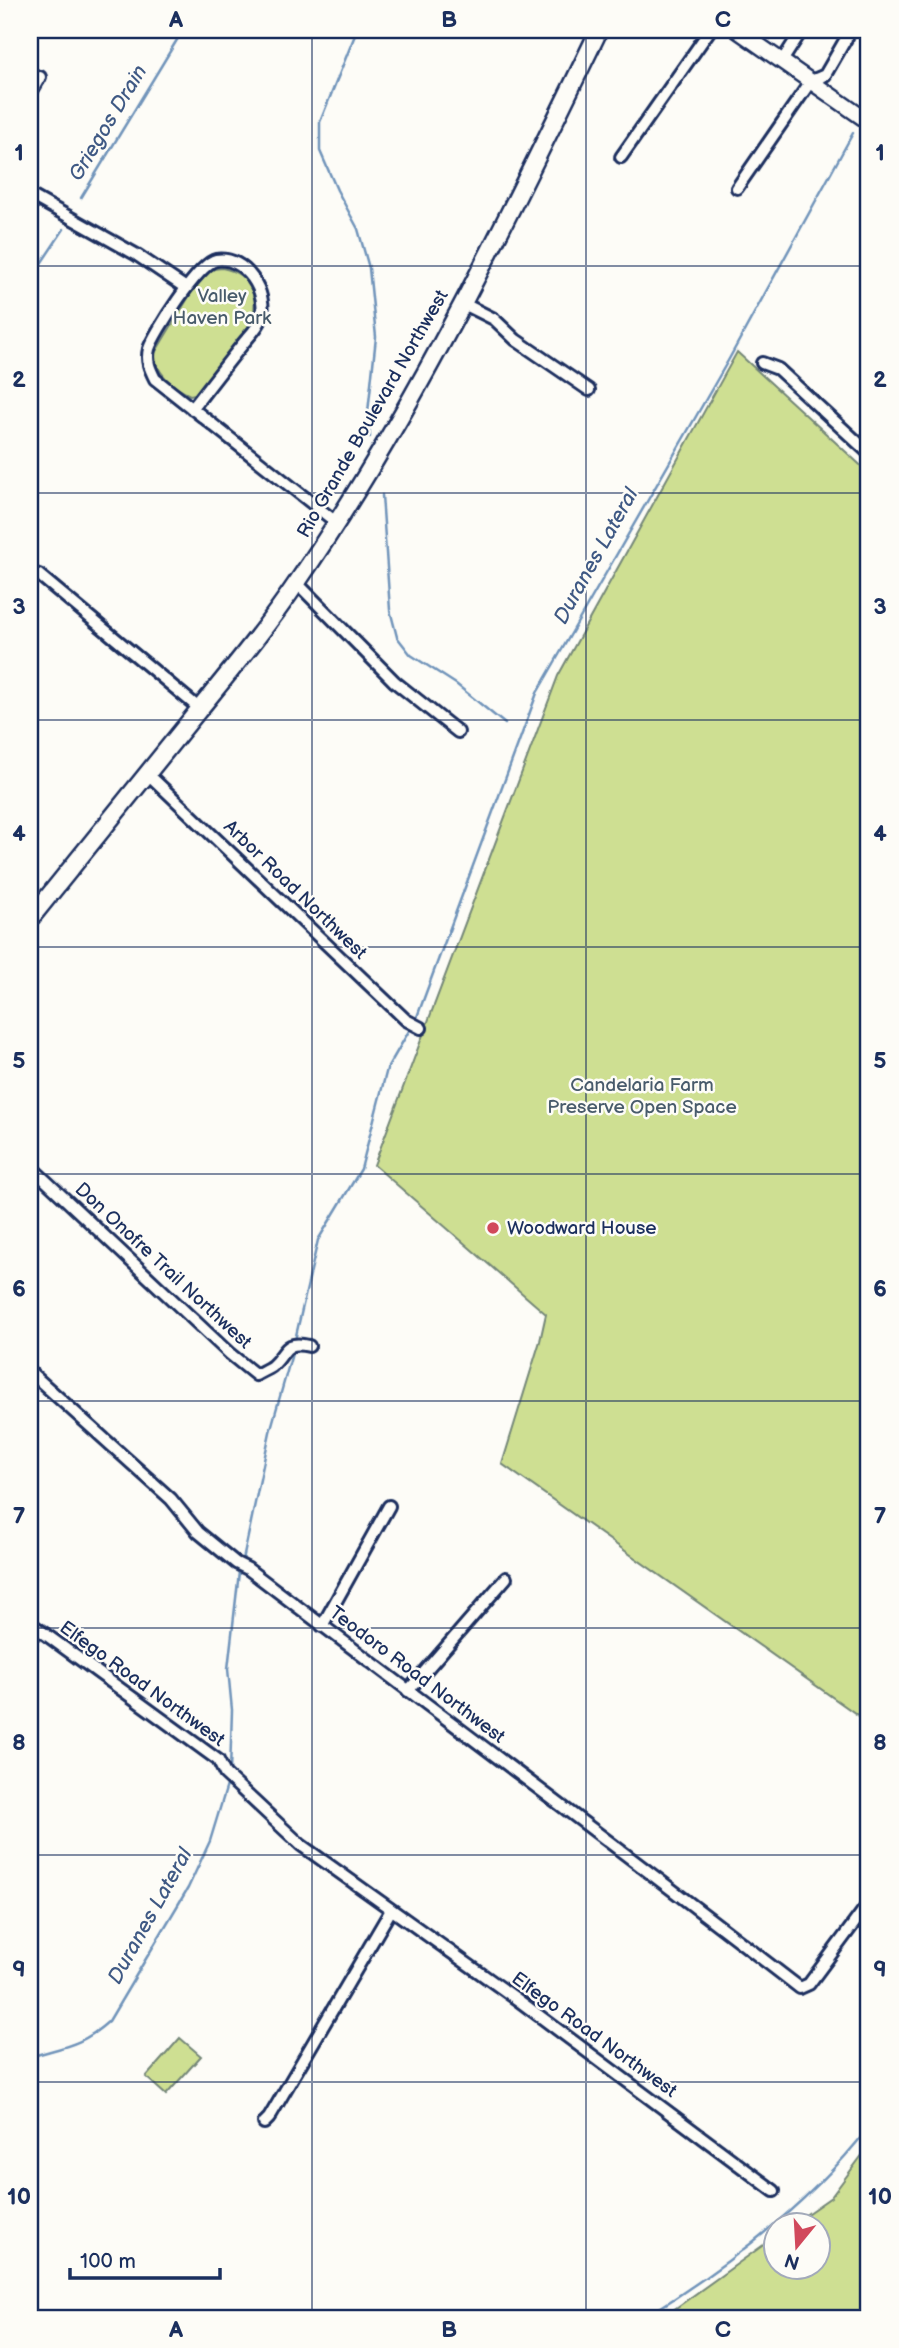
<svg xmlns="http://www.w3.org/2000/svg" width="899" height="2348" font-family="'Balsamiq Sans',sans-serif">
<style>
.green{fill:#cedf92;stroke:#748778;stroke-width:2}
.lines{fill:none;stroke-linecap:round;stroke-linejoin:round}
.stream{stroke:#7194ba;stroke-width:2.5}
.minor-casing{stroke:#1b2f5e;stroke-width:16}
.tertiary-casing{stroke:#1b2f5e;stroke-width:19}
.secondary-casing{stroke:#1b2f5e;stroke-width:21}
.minor{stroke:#fdfcf7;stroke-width:10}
.tertiary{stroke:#fdfcf7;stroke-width:14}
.secondary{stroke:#fdfcf7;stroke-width:16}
.grid{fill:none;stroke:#1b2f5e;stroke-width:2;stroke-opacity:0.55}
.poi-dot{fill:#d1495b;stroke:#fdfcf7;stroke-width:2.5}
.labels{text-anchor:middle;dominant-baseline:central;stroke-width:5;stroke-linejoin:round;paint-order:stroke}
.park-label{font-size:19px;fill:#485b6b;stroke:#fdfcf7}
.street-label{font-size:19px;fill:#1b2f5e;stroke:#fdfcf7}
.poi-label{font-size:19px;fill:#1b2f5e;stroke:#fdfcf7;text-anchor:start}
.water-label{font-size:21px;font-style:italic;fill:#3f5984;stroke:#fdfcf7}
.neatline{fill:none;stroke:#1b2f5e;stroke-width:2.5}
.grid-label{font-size:23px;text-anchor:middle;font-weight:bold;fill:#1b2f5e}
</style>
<rect width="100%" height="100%" fill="#fdfcf7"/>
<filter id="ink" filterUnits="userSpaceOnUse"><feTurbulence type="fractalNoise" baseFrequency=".0143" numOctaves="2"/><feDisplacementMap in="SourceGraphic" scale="14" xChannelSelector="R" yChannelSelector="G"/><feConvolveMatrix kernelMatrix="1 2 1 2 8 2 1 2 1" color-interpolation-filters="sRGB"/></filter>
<g filter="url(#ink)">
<g class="green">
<path d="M 222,268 C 252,274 260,297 251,324 L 195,394 L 190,395 C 173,387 154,372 155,353 L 202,275 L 214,269 Z"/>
<path d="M 737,352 L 869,473 L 869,1723 L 502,1464 L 540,1341 L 546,1314 L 374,1165 L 558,676 Z"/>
<path d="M 180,2038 L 201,2056 L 166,2095 L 146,2077 Z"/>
<path d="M 869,2146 L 869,2318 L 662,2318 L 776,2236 L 776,2268 L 818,2268 L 818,2226 L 791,2225 L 831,2197 Z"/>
</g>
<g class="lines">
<g class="stream">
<path d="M 357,30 L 320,122 L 320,151 L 337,190 L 358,229 L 369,268 L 376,337 L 368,412 L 370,437"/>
<path d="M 81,198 L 183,30"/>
<path d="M 30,280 L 64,229"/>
<path d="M 382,495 L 390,610 L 397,637 L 411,655 L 456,684 L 505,724"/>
<path d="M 417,1017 L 537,693 L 729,359 L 853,133"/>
<path d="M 295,1340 L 318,1240 L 361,1169 L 387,1069 L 409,1031"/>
<path d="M 243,1560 L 270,1432 L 293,1350"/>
<path d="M 230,1772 L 232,1710 L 228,1669 L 239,1572"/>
<path d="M 30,2057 C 65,2046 80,2047 109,2021 L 188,1888 L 210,1841 L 228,1782"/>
<path d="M 644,2318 C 724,2268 812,2202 869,2127"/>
</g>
<defs>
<g id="minor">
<path d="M 782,61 L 802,30"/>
<path d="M 30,94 L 40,77"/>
<path d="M 621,157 L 710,30"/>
<path d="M 737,188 L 811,81 L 825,75 L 851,30"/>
<path d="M 30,195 L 137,255 L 186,288"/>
<path d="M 462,303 L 494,319 L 516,340 L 589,390"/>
<path d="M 762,363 L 778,369 L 869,453"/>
<path d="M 192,409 C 209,387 225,366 242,345 C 248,337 258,328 261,319 C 269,293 245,255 216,260 C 199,263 154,333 149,349 C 146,361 150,369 155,379 L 337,523"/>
<path d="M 30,572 L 39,575 L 200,709"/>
<path d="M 297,583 L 395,682 L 458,732"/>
<path d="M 148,774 L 406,1020 L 421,1028"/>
<path d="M 30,1166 L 230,1354 L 256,1375 C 261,1372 268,1369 272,1366 C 287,1353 283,1340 309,1346"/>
<path d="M 30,1372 L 171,1499 L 198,1532 L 236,1563 L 248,1569 C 432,1709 617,1846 800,1988 L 809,1984 L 869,1903"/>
<path d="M 30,1623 L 218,1760 L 225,1774 L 301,1845 L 518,2000 L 774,2191"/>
<path d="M 322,1626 L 389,1506"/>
<path d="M 408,1691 L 506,1578"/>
<path d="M 264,2123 L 269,2118 L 391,1910"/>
</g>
<path id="tertiary" d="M 737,30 L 869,122"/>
<path id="secondary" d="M 30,919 C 86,850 142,781 197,712 C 232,669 267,627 298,581 C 416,409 508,218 599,30"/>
</defs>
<use href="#minor" class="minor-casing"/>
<use href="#tertiary" class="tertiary-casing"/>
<use href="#secondary" class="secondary-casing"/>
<use href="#minor" class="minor"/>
<use href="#tertiary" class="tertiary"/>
<use href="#secondary" class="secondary"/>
</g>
</g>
<path class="grid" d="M 312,30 L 312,2318M 586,30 L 586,2318M 30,266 L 869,266M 30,493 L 869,493M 30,720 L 869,720M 30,947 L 869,947M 30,1174 L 869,1174M 30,1401 L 869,1401M 30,1628 L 869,1628M 30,1855 L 869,1855M 30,2082 L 869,2082"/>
<circle class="poi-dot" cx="493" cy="1228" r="7"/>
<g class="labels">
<g class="park-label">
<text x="222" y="296">Valley<tspan x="222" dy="22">Haven Park</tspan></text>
<text x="642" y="1085">Candelaria Farm<tspan x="642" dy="22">Preserve Open Space</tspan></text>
</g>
<g class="street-label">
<text transform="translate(373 414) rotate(-60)">Rio Grande Boulevard Northwest</text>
<text transform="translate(295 890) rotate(44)">Arbor Road Northwest</text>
<text transform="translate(163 1266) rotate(43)">Don Onofre Trail Northwest</text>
<text transform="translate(417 1675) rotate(37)">Teodoro Road Northwest</text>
<text transform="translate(142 1684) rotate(36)">Elfego Road Northwest</text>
<text transform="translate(594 2035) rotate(36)">Elfego Road Northwest</text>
</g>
<g class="poi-label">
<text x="507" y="1228">Woodward House</text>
</g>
<g class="water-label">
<text transform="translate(108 123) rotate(-59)">Griegos Drain</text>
<text transform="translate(596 556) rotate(-61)">Duranes Lateral</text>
<text transform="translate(150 1916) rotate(-61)">Duranes Lateral</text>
</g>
</g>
<rect width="899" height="2348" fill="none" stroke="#fdfcf7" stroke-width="77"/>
<g transform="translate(797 2246) rotate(198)"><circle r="33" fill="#fdfcf7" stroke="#a3aaba" stroke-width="2"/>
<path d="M0-5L12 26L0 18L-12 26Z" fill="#d1495b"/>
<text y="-10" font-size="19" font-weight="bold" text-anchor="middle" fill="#1b2f5e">N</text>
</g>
<path d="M70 2268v10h150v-10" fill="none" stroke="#1b2f5e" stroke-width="3.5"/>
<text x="80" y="2268" font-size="21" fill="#1b2f5e" stroke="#fdfcf7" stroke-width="5" paint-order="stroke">100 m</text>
<rect x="38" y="38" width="822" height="2272" class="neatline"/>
<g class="grid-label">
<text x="176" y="27">A</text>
<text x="449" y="27">B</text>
<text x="723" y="27">C</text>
<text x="19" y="160">1</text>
<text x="880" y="160">1</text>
<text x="19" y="387">2</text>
<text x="880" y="387">2</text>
<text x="19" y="614">3</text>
<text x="880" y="614">3</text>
<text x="19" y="841">4</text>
<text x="880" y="841">4</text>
<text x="19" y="1068">5</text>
<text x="880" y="1068">5</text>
<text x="19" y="1296">6</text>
<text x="880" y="1296">6</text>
<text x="19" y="1523">7</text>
<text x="880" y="1523">7</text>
<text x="19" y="1750">8</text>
<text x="880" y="1750">8</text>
<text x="19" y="1977">9</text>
<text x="880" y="1977">9</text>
<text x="19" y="2204">10</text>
<text x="880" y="2204">10</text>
<text x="176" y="2337">A</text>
<text x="449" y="2337">B</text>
<text x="723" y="2337">C</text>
</g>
</svg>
